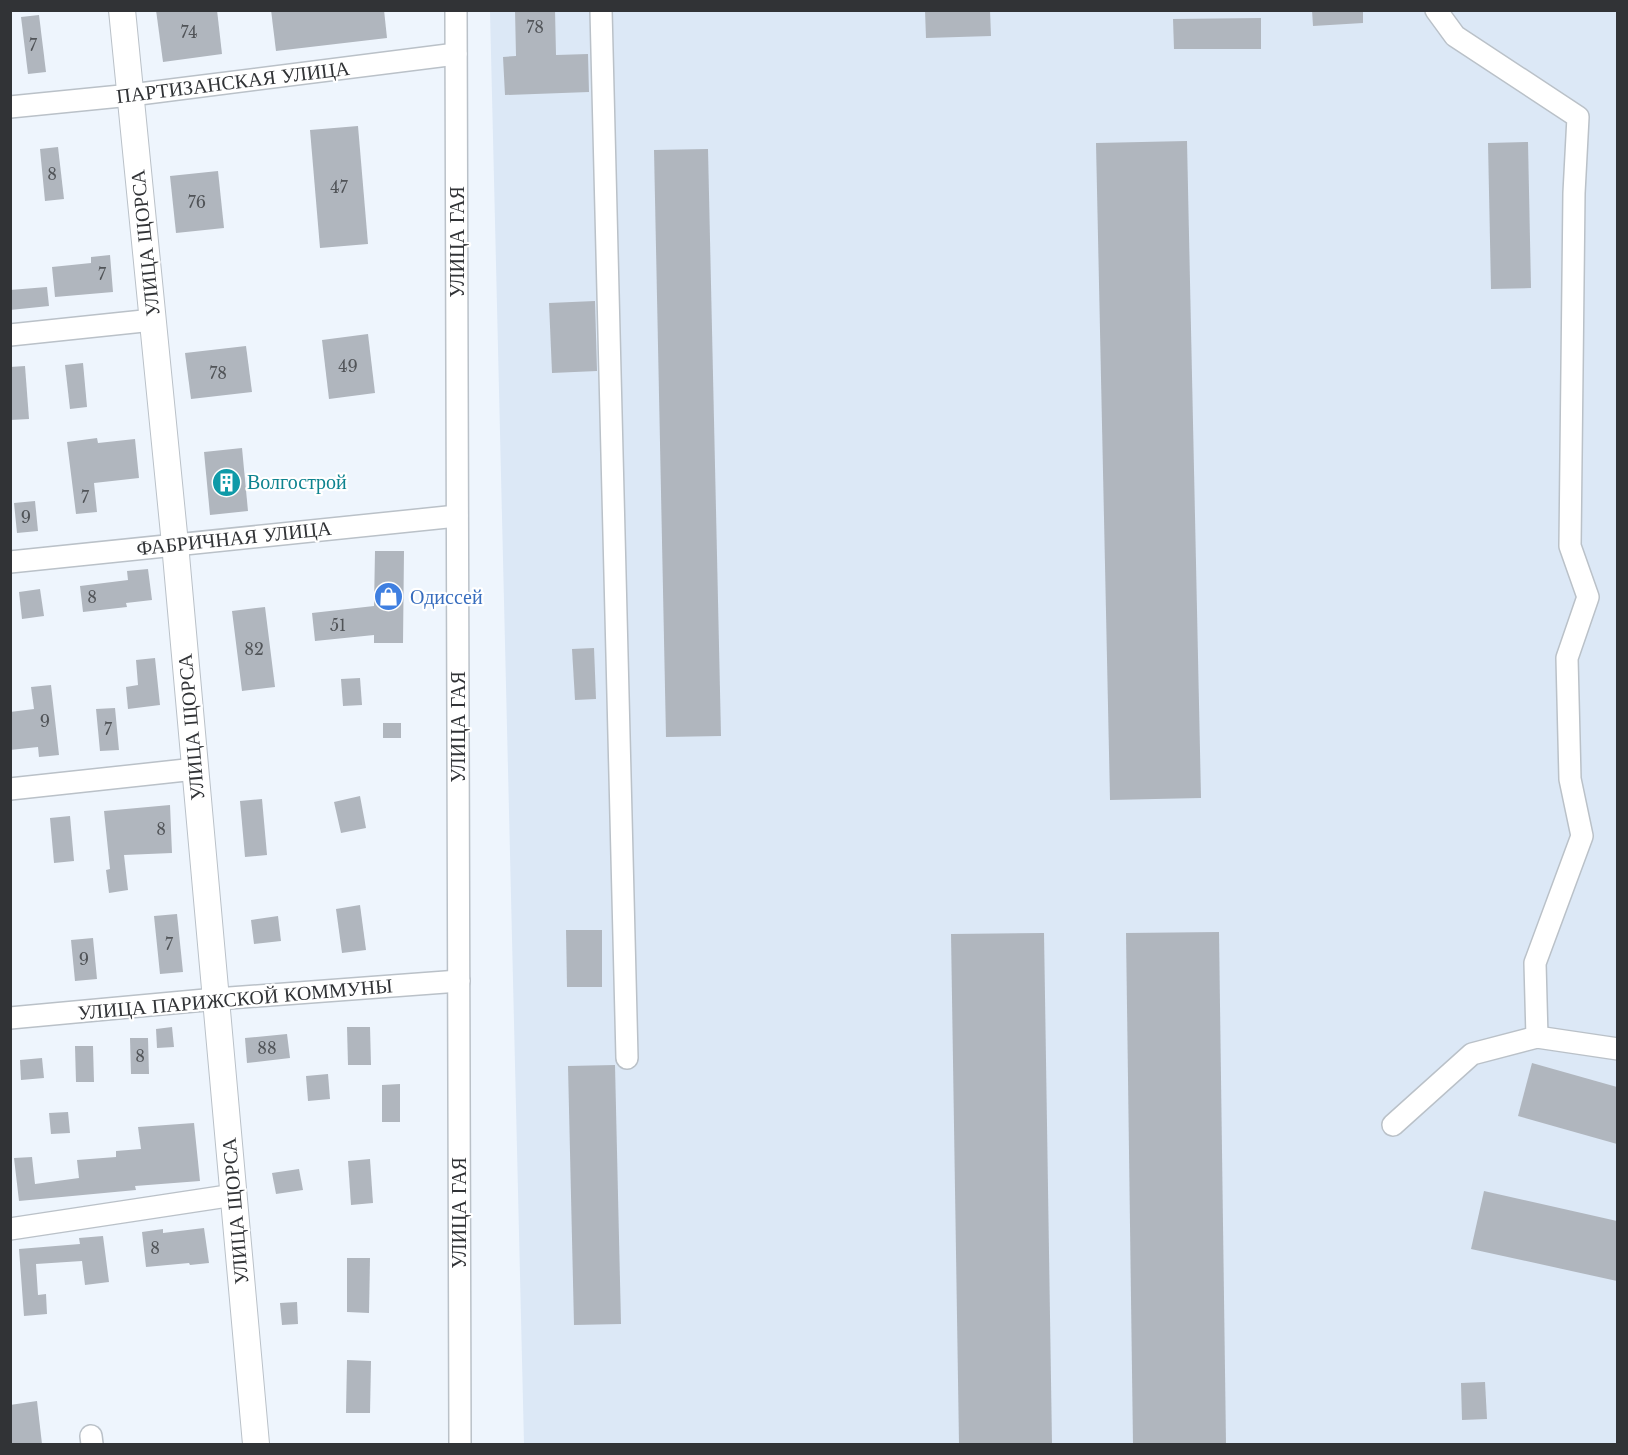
<svg xmlns="http://www.w3.org/2000/svg" width="1628" height="1455" font-family="'Libre Baskerville',serif">
<style>
.built{fill:#dce8f6}
.building{fill:#b0b6be}
.lines{fill:none;stroke-linecap:round;stroke-linejoin:round}
.minor-casing{stroke:#bac1c8;stroke-width:24}
.major-casing{stroke:#bac1c8;stroke-width:28}
.minor{stroke:#fff;stroke-width:21}
.major{stroke:#fff;stroke-width:26}
.labels{text-anchor:middle;dominant-baseline:central;stroke-width:4.5;stroke-linejoin:round;paint-order:stroke}
.number-label{font-size:16px;fill:#515458}
.street-label{font-size:20px;fill:#313336;stroke:#fff}
.culture-label{font-size:20px;fill:#0d838f;stroke:#fff;text-anchor:start}
.shop-label{font-size:20px;fill:#366cbe;stroke:#fff;text-anchor:start}
</style>
<rect width="100%" height="100%" fill="#eef5fd"/>
<path class="built" d="M 490,11 L 1617,11 L 1617,1444 L 524,1444 Z"/>
<g class="building">
<path d="M 156,10 L 217,10 L 222,54 L 163,62 Z"/>
<path d="M 271,10 L 384,10 L 387,38 L 276,51 Z"/>
<path d="M 515,10 L 555,10 L 556,55 L 588,54 L 589,92 L 505,95 L 503,57 L 516,56 Z"/>
<path d="M 925,10 L 990,10 L 991,36 L 926,38 Z"/>
<path d="M 1312,10 L 1363,10 L 1363,23 L 1313,26 Z"/>
<path d="M 39,15 L 46,72 L 28,74 L 21,17 Z"/>
<path d="M 1261,18 L 1261,49 L 1174,49 L 1173,19 Z"/>
<path d="M 358,126 L 368,244 L 320,248 L 310,130 Z"/>
<path d="M 1187,141 L 1201,798 L 1110,800 L 1096,143 Z"/>
<path d="M 1528,142 L 1531,288 L 1491,289 L 1488,143 Z"/>
<path d="M 58,147 L 64,199 L 45,201 L 40,149 Z"/>
<path d="M 708,149 L 721,736 L 666,737 L 654,150 Z"/>
<path d="M 218,171 L 224,228 L 176,233 L 170,176 Z"/>
<path d="M 110,255 L 113,292 L 55,297 L 52,267 L 91,263 L 91,257 Z"/>
<path d="M 47,287 L 49,306 L 10,310 L 10,290 Z"/>
<path d="M 595,301 L 597,371 L 552,373 L 549,303 Z"/>
<path d="M 368,334 L 375,393 L 329,399 L 322,340 Z"/>
<path d="M 246,346 L 252,392 L 191,399 L 185,353 Z"/>
<path d="M 83,363 L 87,407 L 70,409 L 65,365 Z"/>
<path d="M 25,366 L 29,419 L 10,420 L 10,367 Z"/>
<path d="M 97,438 L 98,443 L 135,439 L 139,478 L 94,483 L 97,512 L 76,514 L 67,442 Z"/>
<path d="M 242,448 L 248,511 L 210,515 L 204,452 Z"/>
<path d="M 35,501 L 38,531 L 17,533 L 14,503 Z"/>
<path d="M 375,551 L 404,551 L 403,643 L 374,643 L 374,635 L 315,641 L 312,613 L 374,606 Z"/>
<path d="M 148,569 L 152,600 L 126,603 L 127,607 L 83,612 L 80,586 L 128,580 L 127,571 Z"/>
<path d="M 40,589 L 44,616 L 22,619 L 19,592 Z"/>
<path d="M 265,607 L 275,687 L 242,691 L 232,611 Z"/>
<path d="M 594,648 L 596,699 L 575,700 L 572,649 Z"/>
<path d="M 155,658 L 160,705 L 128,709 L 126,687 L 138,685 L 136,660 Z"/>
<path d="M 360,678 L 362,705 L 343,706 L 341,679 Z"/>
<path d="M 51,685 L 59,755 L 39,757 L 38,747 L 10,750 L 10,712 L 34,709 L 31,687 Z"/>
<path d="M 115,708 L 119,750 L 100,751 L 96,709 Z"/>
<rect x="383" y="723" width="18" height="15"/>
<path d="M 360,796 L 366,828 L 341,833 L 334,802 Z"/>
<path d="M 262,799 L 267,855 L 245,857 L 240,801 Z"/>
<path d="M 170,805 L 172,853 L 124,855 L 128,890 L 109,893 L 106,870 L 110,869 L 104,811 Z"/>
<path d="M 70,816 L 74,861 L 54,863 L 50,818 Z"/>
<path d="M 360,905 L 366,950 L 342,953 L 336,909 Z"/>
<path d="M 177,914 L 183,972 L 160,974 L 154,916 Z"/>
<path d="M 278,916 L 281,941 L 254,944 L 251,920 Z"/>
<path d="M 566,930 L 602,930 L 602,987 L 567,987 Z"/>
<path d="M 1219,932 L 1226,1444 L 1133,1444 L 1126,933 Z"/>
<path d="M 1044,933 L 1052,1444 L 959,1444 L 951,934 Z"/>
<path d="M 93,938 L 97,979 L 75,981 L 71,940 Z"/>
<path d="M 172,1027 L 174,1047 L 157,1048 L 156,1029 Z"/>
<path d="M 347,1027 L 370,1027 L 371,1065 L 348,1065 Z"/>
<path d="M 287,1034 L 290,1058 L 247,1063 L 245,1038 Z"/>
<path d="M 130,1038 L 148,1038 L 149,1074 L 131,1074 Z"/>
<path d="M 75,1046 L 93,1046 L 94,1082 L 76,1082 Z"/>
<path d="M 42,1058 L 44,1078 L 21,1080 L 20,1060 Z"/>
<path d="M 1532,1063 L 1617,1087 L 1617,1144 L 1518,1116 Z"/>
<path d="M 615,1065 L 621,1324 L 574,1325 L 568,1066 Z"/>
<path d="M 328,1074 L 330,1099 L 308,1101 L 306,1076 Z"/>
<path d="M 400,1084 L 400,1122 L 382,1122 L 382,1085 Z"/>
<path d="M 68,1112 L 70,1133 L 51,1134 L 49,1113 Z"/>
<path d="M 194,1123 L 200,1181 L 135,1186 L 136,1190 L 19,1201 L 14,1158 L 32,1157 L 35,1184 L 79,1178 L 77,1160 L 116,1157 L 116,1151 L 141,1149 L 138,1127 Z"/>
<path d="M 370,1159 L 373,1203 L 351,1205 L 348,1161 Z"/>
<path d="M 299,1169 L 303,1190 L 276,1194 L 272,1173 Z"/>
<path d="M 1484,1191 L 1617,1221 L 1617,1281 L 1471,1249 Z"/>
<path d="M 204,1228 L 209,1263 L 190,1265 L 189,1263 L 146,1267 L 142,1232 L 163,1229 L 163,1233 Z"/>
<path d="M 103,1236 L 109,1282 L 85,1285 L 82,1261 L 36,1264 L 38,1295 L 46,1294 L 47,1314 L 24,1316 L 19,1249 L 80,1244 L 79,1238 Z"/>
<path d="M 347,1258 L 370,1258 L 369,1313 L 347,1312 Z"/>
<path d="M 297,1302 L 298,1324 L 282,1325 L 280,1303 Z"/>
<path d="M 347,1360 L 371,1361 L 370,1413 L 346,1413 Z"/>
<path d="M 1485,1382 L 1487,1419 L 1462,1420 L 1461,1383 Z"/>
<path d="M 37,1401 L 42,1444 L 10,1444 L 10,1405 Z"/>
</g>
<g class="lines">
<defs>
<g id="minor">
<path d="M 456,10 L 460,1444"/>
<path d="M 601,10 L 627,1058"/>
<path d="M 1436,10 L 1455,36 L 1578,117 L 1574,193 L 1570,546 L 1588,597 L 1567,658 L 1570,779 L 1582,836 L 1535,963 L 1537,1037"/>
<path d="M 10,107 L 131,95 L 456,54"/>
<path d="M 10,335 L 153,320"/>
<path d="M 10,562 L 457,516"/>
<path d="M 10,789 L 195,769"/>
<path d="M 10,1018 L 216,999 L 459,981"/>
<path d="M 1393,1125 L 1472,1054 L 1537,1037 L 1618,1049"/>
<path d="M 10,1229 L 234,1195"/>
<path d="M 91,1436 L 92,1444"/>
</g>
<path id="major" d="M 122,10 L 175,544 L 256,1444"/>
</defs>
<use href="#minor" class="minor-casing"/>
<use href="#major" class="major-casing"/>
<use href="#minor" class="minor"/>
<use href="#major" class="major"/>
</g>
<defs>
<symbol id="building-disc" viewBox="-11 -11 22 22"><circle r="9.5" fill="#0f9aa8" stroke="#fff"/><path d="M-4-6H4V6H1V3H-1V6H-4ZM-2.5-4.3h1.7v1.8h-1.7ZM.8-4.3h1.7v1.8H.8ZM-2.5-1h1.7V.8h-1.7ZM.8-1h1.7V.8H.8Z" fill="#fff"/></symbol>
<symbol id="shop-disc" viewBox="-11 -11 22 22"><circle r="9.5" fill="#3f7fe0" stroke="#fff"/><path d="M-5-2.5h2.3a2.7 3.5 0 0 1 5.4 0H5L5.5 6h-11ZM-1.5-2.5h3a1.5 2.3 0 0 0-3 0Z" fill="#fff"/></symbol>
</defs>
<g fill-rule="evenodd">
<use href="#building-disc" x="210" y="466" width="33" height="33"/>
<use href="#shop-disc" x="372" y="580" width="33" height="33"/>
</g>
<g class="labels">
<g class="number-label">
<text x="535" y="27">78</text>
<text x="189" y="32">74</text>
<text x="33" y="45">7</text>
<text x="52" y="174">8</text>
<text x="339" y="187">47</text>
<text x="197" y="202">76</text>
<text x="102" y="274">7</text>
<text x="348" y="366">49</text>
<text x="218" y="373">78</text>
<text x="85" y="497">7</text>
<text x="26" y="517">9</text>
<text x="92" y="597">8</text>
<text x="338" y="625">51</text>
<text x="254" y="649">82</text>
<text x="45" y="721">9</text>
<text x="108" y="729">7</text>
<text x="161" y="829">8</text>
<text x="169" y="944">7</text>
<text x="84" y="959">9</text>
<text x="267" y="1048">88</text>
<text x="140" y="1056">8</text>
<text x="155" y="1248">8</text>
</g>
<g class="street-label">
<text transform="translate(233 82) rotate(-7)">ПАРТИЗАНСКАЯ УЛИЦА</text>
<text transform="translate(457 242) rotate(-90)">УЛИЦА ГАЯ</text>
<text transform="translate(145 243) rotate(-96)">УЛИЦА ЩОРСА</text>
<text transform="translate(234 538) rotate(-6)">ФАБРИЧНАЯ УЛИЦА</text>
<text transform="translate(191 727) rotate(-95)">УЛИЦА ЩОРСА</text>
<text transform="translate(458 727) rotate(-90)">УЛИЦА ГАЯ</text>
<text transform="translate(235 999) rotate(-5)">УЛИЦА ПАРИЖСКОЙ КОММУНЫ</text>
<text transform="translate(235 1211) rotate(-95)">УЛИЦА ЩОРСА</text>
<text transform="translate(459 1213) rotate(-90)">УЛИЦА ГАЯ</text>
</g>
<g class="culture-label">
<text x="247" y="482">Волгострой</text>
</g>
<g class="shop-label">
<text x="410" y="597">Одиссей</text>
</g>
</g>
<rect width="1628" height="1455" fill="none" stroke="#313336" stroke-width="24"/>
</svg>
